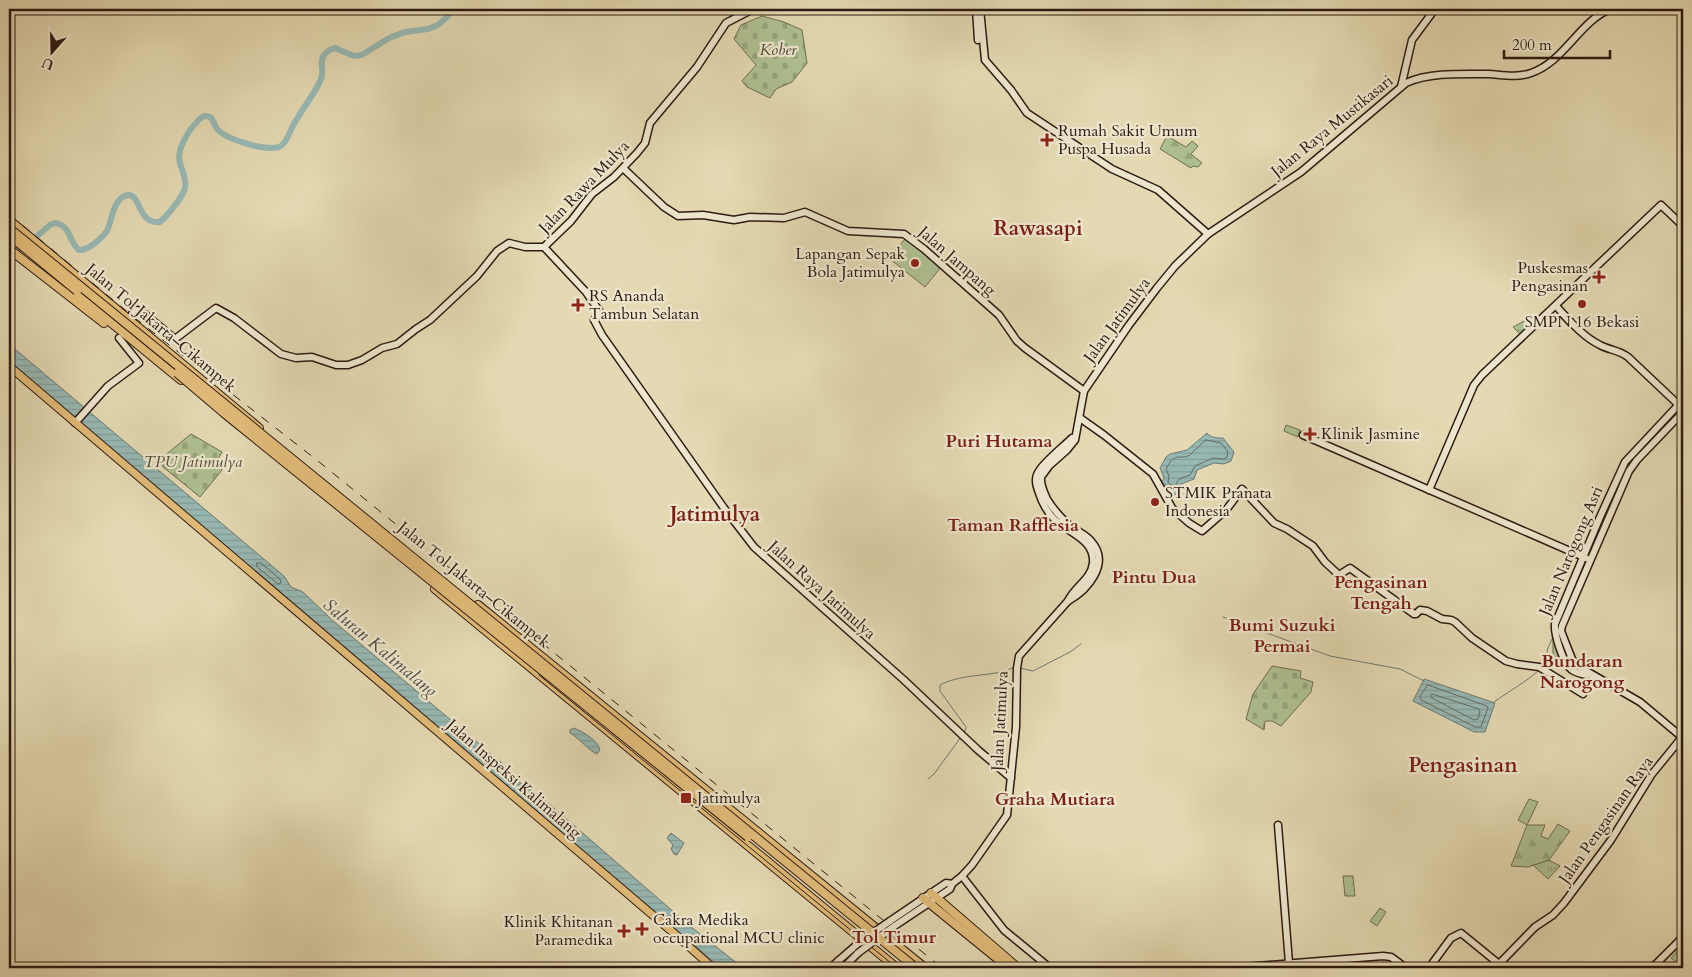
<svg xmlns="http://www.w3.org/2000/svg" width="1692" height="977" font-family="Cardo,serif">
<style>
.grass{fill:url(#grass-tufts);stroke:#6e6d52}
.forest{fill:url(#forest-firs);stroke:#6e6d52}
.cemetery{fill:url(#cemetery-stones);stroke:#6e6d52}
.park{fill:url(#park-crowns);stroke:#6e6d52}
.pitch{fill:#aec091;stroke:#6e6d52}
.water{fill:url(#water-rules);stroke:#6d7973}
.lines{fill:none;stroke-linecap:round;stroke-linejoin:round}
.shore{stroke:#626a63;stroke-width:1}
.stream{stroke:#6d7973;stroke-width:1}
.river{stroke:#97b9b4;stroke-width:6}
.secondary-casing{stroke:#2d1a12;stroke-width:9}
.primary-casing{stroke:#2d1a12;stroke-width:9}
.highway-casing{stroke:#2d1a12;stroke-width:10}
.secondary{stroke:#ede6cd;stroke-width:6}
.primary{stroke:#e2bc79;stroke-width:7}
.highway{stroke:#e2bc79;stroke-width:8}
.tram{stroke:#2d1a12;stroke-width:1}
.rail{stroke:#2d1a12;stroke-width:1;stroke-dasharray:9 9;stroke-linecap:butt}
.secondary-bridge-casing{stroke:#2d1a12;stroke-width:9;stroke-linecap:butt}
.highway-bridge-casing{stroke:#2d1a12;stroke-width:10;stroke-linecap:butt}
.secondary-bridge{stroke:#ede6cd;stroke-width:6}
.highway-bridge{stroke:#e2bc79;stroke-width:8}
.poi-dot{fill:#8f2418;stroke:#ede6cd;stroke-width:2}
.labels{text-anchor:middle;dominant-baseline:central;stroke-width:4.5;stroke-linejoin:round;paint-order:stroke}
.park-label{font-size:16px;font-style:italic;fill:#544c38;stroke:#ede6cd}
.street-label{font-size:16px;fill:#2d1a12;stroke:#ede6cd}
.poi-label{font-size:16px;fill:#2d1a12;stroke:#ede6cd;text-anchor:start}
.neighbourhood-label{font-size:18px;font-weight:bold;fill:#7a1f14;stroke:#ede6cd}
.water-label{font-size:18px;font-style:italic;fill:#4d4a43;stroke:#ede6cd}
.district-label{font-size:21px;font-weight:bold;fill:#7a1f14;stroke:#ede6cd}
</style>
<defs>
<pattern id="grass-tufts" width="24" height="20" patternUnits="userSpaceOnUse" patternTransform="scale(1.25)"><rect width="24" height="20" fill="#aec091"/><path d="M3 7l-1-3M5 7V3M7 7l1-3M15 17l-1-3M17 17v-4M19 17l1-3" fill="none" stroke="#96a47c"/></pattern>
<pattern id="forest-firs" width="22" height="20" patternUnits="userSpaceOnUse" patternTransform="scale(1.25)"><rect width="22" height="20" fill="#aec091"/><path d="M5 1l3.5 6h-7zM16 11l3.5 6h-7z" fill="#96a47c"/></pattern>
<pattern id="cemetery-stones" width="16" height="16" patternUnits="userSpaceOnUse" patternTransform="scale(1.25)"><rect width="16" height="16" fill="#aec091"/><path d="M2 7V4a2 2 0 0 1 4 0v3zM10 15v-3a2 2 0 0 1 4 0v3z" fill="#96a47c"/></pattern>
<pattern id="park-crowns" width="20" height="18" patternUnits="userSpaceOnUse" patternTransform="scale(1.25)"><rect width="20" height="18" fill="#aec091"/><path d="M2 6a3 3 0 1 1 6 0M12 15a3 3 0 1 1 6 0" fill="none" stroke="#96a47c"/></pattern>
<pattern id="water-rules" width="6" height="5" patternUnits="userSpaceOnUse" patternTransform="scale(1.25)"><rect width="6" height="5" fill="#97b9b4"/><path d="M0 2.5h6" fill="none" stroke="#829e9a"/></pattern>
</defs>
<rect width="100%" height="100%" fill="#e4d9b2"/>
<filter id="stains"><feTurbulence type="fractalNoise" baseFrequency=".004" numOctaves="4"/><feColorMatrix values="0 0 0 0 .2 0 0 0 0 .09 0 0 0 0 .02 0 0 0 .5 -.17"/></filter>
<radialGradient id="worn" r=".72"><stop offset=".6" stop-color="#630" stop-opacity="0"/><stop offset="1" stop-color="#630" stop-opacity=".3"/></radialGradient>
<path class="grass" d="M 1549,860 L 1560,866 L 1548,879 L 1533,865 Z"/>
<g class="forest">
<path d="M 1167,136 L 1186,147 L 1192,141 L 1198,146 L 1191,154 L 1202,163 L 1198,167 L 1193,166 L 1191,168 L 1160,149 Z"/>
<path d="M 1529,799 L 1538,802 L 1527,825 L 1545,825 L 1541,836 L 1548,839 L 1558,824 L 1570,831 L 1549,860 L 1528,867 L 1511,866 L 1527,825 L 1518,820 Z"/>
</g>
<g class="cemetery">
<path d="M 762,16 L 784,22 L 802,30 L 807,63 L 792,82 L 776,89 L 770,98 L 747,87 L 742,81 L 756,65 L 734,39 L 741,25 Z"/>
<path d="M 191,434 L 222,452 L 216,462 L 222,470 L 200,497 L 157,462 Z"/>
<path d="M 1272,666 L 1301,671 L 1300,678 L 1313,682 L 1311,692 L 1281,726 L 1272,721 L 1265,721 L 1264,730 L 1246,719 L 1253,694 Z"/>
</g>
<g class="park">
<path d="M 1526,320 L 1531,326 L 1521,335 L 1513,327 Z"/>
<path d="M 1553,639 L 1557,640 L 1564,664 L 1559,668 L 1549,662 L 1553,655 Z"/>
<path d="M 1343,876 L 1353,876 L 1355,896 L 1345,896 Z"/>
</g>
<g class="pitch">
<path d="M 905,239 L 941,267 L 925,287 L 889,258 Z"/>
<path d="M 1286,425 L 1300,430 L 1298,437 L 1284,431 Z"/>
<path d="M 1380,908 L 1386,912 L 1377,926 L 1370,921 Z"/>
<path d="M 1683,945 L 1683,968 L 1671,958 Z"/>
</g>
<g class="water">
<path d="M 9,344 L 284,576 L 291,587 L 303,592 L 331,619 L 503,764 L 519,782 L 541,797 L 690,926 L 743,968 L 721,968 L 9,362 Z"/>
<path d="M 1207,433 C 1211,438 1218,438 1223,438 L 1234,452 L 1231,461 L 1224,464 L 1214,463 L 1197,470 L 1194,479 L 1181,484 L 1178,493 L 1172,496 L 1162,482 L 1164,478 L 1160,468 L 1166,457 L 1170,454 L 1187,450 Z"/>
<path d="M 1424,679 L 1495,703 L 1485,732 L 1474,732 L 1413,701 Z"/>
<path d="M 574,728 C 583,732 598,740 600,750 L 597,754 C 589,751 579,738 570,733 L 570,730 Z"/>
<path d="M 671,833 L 684,843 L 677,855 L 674,854 L 671,849 L 673,845 L 667,838 Z"/>
</g>
<g class="lines">
<g class="shore">
<path d="M 1206,440 L 1221,443 L 1228,452 L 1227,457 L 1224,459 L 1213,458 L 1195,466 L 1190,475 L 1179,479 L 1175,486 L 1172,486 L 1168,482 L 1169,476 L 1166,469 C 1176,449 1181,462 1191,454 C 1196,449 1201,444 1206,440 Z"/>
<path d="M 257,563 L 261,563 L 280,579 L 281,583 L 278,584 L 257,567 Z"/>
<path d="M 1428,685 L 1487,706 L 1488,708 L 1481,727 L 1475,727 L 1421,700 L 1420,697 Z"/>
<path d="M 1432,694 L 1479,709 L 1480,712 L 1478,719 L 1474,720 L 1432,698 L 1431,696 Z"/>
</g>
<g class="stream">
<path d="M 1625,470 L 1630,462 L 1673,418"/>
<path d="M 1588,555 L 1621,478"/>
<path d="M 1223,617 L 1330,656 L 1400,669 L 1424,681"/>
<path d="M 1558,624 L 1585,561"/>
<path d="M 1542,667 L 1549,659 L 1547,650 L 1553,637"/>
<path d="M 1020,668 L 1033,671 L 1070,652 L 1081,644"/>
<path d="M 1494,702 C 1509,691 1525,683 1539,670"/>
<path d="M 964,734 L 966,727 L 940,691 L 940,685 C 957,676 977,676 996,673 C 1002,672 1009,669 1016,667"/>
<path d="M 928,779 L 934,774 L 961,737"/>
</g>
<path class="river" d="M 10,251 L 22,249 L 50,225 L 55,223 C 71,225 68,241 79,250 C 88,251 102,238 107,231 C 112,221 113,197 128,195 C 141,194 137,224 160,222 C 167,216 183,197 185,188 C 187,180 182,171 180,163 C 176,150 188,131 197,122 C 200,118 205,114 210,117 C 214,120 214,126 218,130 C 228,140 265,151 279,147 C 284,145 288,137 290,132 C 298,113 313,98 321,79 C 325,71 318,61 325,54 C 327,51 332,49 335,48 L 354,56 L 362,55 L 389,38 L 405,32 L 428,29 L 438,25 L 448,16 L 451,9"/>
<defs>
<g id="secondary">
<path d="M 976,9 L 978,40"/>
<path d="M 980,9 L 985,60 L 1011,90 L 1027,113 L 1112,169 L 1158,190 L 1208,234"/>
<path d="M 1401,87 L 1412,40 L 1435,9"/>
<path d="M 623,168 L 664,207 L 678,216 L 703,215 L 734,220 L 750,217 L 784,218 L 805,212 L 848,231 L 904,234 L 924,249 L 999,315 L 1017,341 L 1025,348 L 1084,391"/>
<path d="M 544,247 L 586,292 L 600,312 L 594,320 L 602,335 L 724,508 L 754,547 L 904,680 L 978,750 L 1011,778"/>
<path d="M 544,247 L 571,221 L 592,194 L 614,177 L 637,153 L 645,143 L 650,123 L 697,67 L 726,23 L 753,9"/>
<path d="M 1556,306 C 1569,320 1583,337 1600,345 C 1609,350 1619,350 1628,357 L 1682,408"/>
<path d="M 132,314 L 136,310 L 141,311 L 175,339 L 216,308 L 234,318 L 281,354 L 296,358 L 312,357 L 336,365 L 348,365 L 362,360 L 382,348 L 397,344 L 416,329 L 430,320 L 477,276 L 497,251 L 509,243 L 525,247 L 544,247"/>
<path d="M 1683,412 L 1637,460 L 1629,471 L 1562,626 L 1561,631 L 1572,659 L 1576,665 L 1640,702 L 1683,738"/>
<path d="M 1080,418 L 1104,435 L 1153,474 L 1172,508 L 1189,523 L 1202,531 L 1226,510 L 1242,489 L 1274,523 L 1287,529 L 1313,546 L 1325,562 L 1339,575 L 1350,568 L 1414,614 L 1416,614 L 1420,610 L 1427,611 L 1442,619 L 1451,620 L 1455,622 L 1472,638 L 1506,661 L 1517,664 L 1539,667 L 1583,694 L 1593,676"/>
<path d="M 75,423 L 108,386 L 139,363 L 119,338"/>
<path d="M 1303,435 L 1586,558"/>
<path d="M 1429,490 L 1474,385 L 1482,375 L 1661,205 L 1683,226"/>
<path d="M 1068,601 C 1088,590 1111,563 1091,541 C 1087,536 1081,533 1076,530 C 1063,521 1055,512 1047,499 C 1044,492 1040,485 1041,477 L 1049,466 L 1067,450 L 1075,440 L 1084,391 L 1129,325 L 1157,288 L 1175,266 L 1208,234 L 1301,172 L 1406,83 C 1430,72 1463,74 1489,74 C 1503,75 1517,78 1531,73 C 1564,62 1579,22 1610,9"/>
<path d="M 1587,675 C 1582,674 1576,673 1572,670 C 1563,664 1554,634 1555,624 L 1600,517 L 1625,462 L 1683,400"/>
<path d="M 1278,825 L 1289,963"/>
<path d="M 962,876 L 1004,930 L 1050,968"/>
<path d="M 890,921 L 946,883 L 952,884"/>
<path d="M 893,927 L 950,889 L 952,884 L 962,876 L 972,865 L 1007,815 L 1016,727 L 1017,668 L 1019,656 L 1068,601 C 1075,586 1091,580 1093,563 C 1095,539 1068,533 1054,519 C 1047,512 1042,502 1039,493 C 1036,485 1034,478 1039,471 C 1045,461 1063,447 1072,438"/>
<path d="M 830,968 L 860,942"/>
<path d="M 843,968 L 858,953"/>
<path d="M 1231,968 L 1383,956 L 1391,957 L 1406,968"/>
<path d="M 1429,968 L 1451,938 L 1461,933 L 1499,964 L 1535,927 L 1553,915 L 1564,903 L 1611,840 L 1652,774 L 1683,736"/>
<path d="M 1652,968 L 1683,937"/>
</g>
<path id="primary" d="M 9,366 L 676,935 L 713,968"/>
<g id="highway">
<path d="M 9,220 L 259,428"/>
<path d="M 9,249 L 104,323"/>
<path d="M 70,289 L 181,380"/>
<path d="M 435,589 L 897,968"/>
<path d="M 478,605 L 925,968"/>
<path d="M 931,893 L 1018,968"/>
<path d="M 923,898 L 1009,968"/>
</g>
</defs>
<use href="#secondary" class="secondary-casing"/>
<use href="#primary" class="primary-casing"/>
<use href="#highway" class="highway-casing"/>
<use href="#secondary" class="secondary"/>
<use href="#primary" class="primary"/>
<use href="#highway" class="highway"/>
<path class="tram" d="M 539,675 L 897,968"/>
<path class="rail" d="M 9,214 L 136,319 L 318,461 L 942,968"/>
<defs>
<g id="secondary-bridge">
<path d="M 860,942 L 890,921"/>
<path d="M 858,953 L 893,927"/>
</g>
<g id="highway-bridge">
<path d="M 9,228 L 916,968"/>
<path d="M 9,235 L 77,291"/>
<path d="M 177,373 L 224,413 L 748,837"/>
</g>
</defs>
<use href="#secondary-bridge" class="secondary-bridge-casing"/>
<use href="#highway-bridge" class="highway-bridge-casing"/>
<use href="#secondary-bridge" class="secondary-bridge"/>
<use href="#highway-bridge" class="highway-bridge"/>
</g>
<g class="poi-dot">
<path d="M1044.5 132.5h5v5h5v5h-5v5h-5v-5h-5v-5h5z"/>
<circle cx="915" cy="263" r="5"/>
<path d="M1596.5 269.5h5v5h5v5h-5v5h-5v-5h-5v-5h5z"/>
<circle cx="1582" cy="304" r="5"/>
<path d="M575.5 297.5h5v5h5v5h-5v5h-5v-5h-5v-5h5z"/>
<path d="M1307.5 426.5h5v5h5v5h-5v5h-5v-5h-5v-5h5z"/>
<circle cx="1155" cy="502" r="5"/>
<rect x="680" y="792" width="12" height="12" rx="2.5"/>
<path d="M639.5 921.5h5v5h5v5h-5v5h-5v-5h-5v-5h5z"/>
<path d="M621.5 923.5h5v5h5v5h-5v5h-5v-5h-5v-5h5z"/>
</g>
<g class="labels">
<g class="park-label">
<text x="778" y="50">Kober</text>
<text x="193" y="462">TPU Jatimulya</text>
</g>
<g class="street-label">
<text transform="translate(1332 126) rotate(-39)">Jalan Raya Mustikasari</text>
<text transform="translate(584 187) rotate(-46)">Jalan Rawa Mulya</text>
<text transform="translate(957 261) rotate(41)">Jalan Jampang</text>
<text transform="translate(1117 320) rotate(-54)">Jalan Jatimulya</text>
<text transform="translate(161 328) rotate(40)">Jalan Tol Jakarta–Cikampek</text>
<text transform="translate(1571 551) rotate(-67)">Jalan Narogong Asri</text>
<text transform="translate(474 585) rotate(39)">Jalan Tol Jakarta–Cikampek</text>
<text transform="translate(822 590) rotate(42)">Jalan Raya Jatimulya</text>
<text transform="translate(1000 721) rotate(-87)">Jalan Jatimulya</text>
<text transform="translate(514 779) rotate(41)">Jalan Inspeksi Kalimalang</text>
<text transform="translate(1606 820) rotate(-55)">Jalan Pengasinan Raya</text>
</g>
<g class="poi-label">
<text x="1058" y="131">Rumah Sakit Umum<tspan x="1058" dy="18">Puspa Husada</tspan></text>
<text x="905" y="254" text-anchor="end">Lapangan Sepak<tspan x="905" dy="18">Bola Jatimulya</tspan></text>
<text x="1588" y="268" text-anchor="end">Puskesmas<tspan x="1588" dy="18">Pengasinan</tspan></text>
<text x="589" y="296">RS Ananda<tspan x="589" dy="18">Tambun Selatan</tspan></text>
<text x="1582" y="322" text-anchor="middle">SMPN 16 Bekasi</text>
<text x="1321" y="434">Klinik Jasmine</text>
<text x="1165" y="493">STMIK Pranata<tspan x="1165" dy="18">Indonesia</tspan></text>
<text x="697" y="798">Jatimulya</text>
<text x="653" y="920">Cakra Medika<tspan x="653" dy="18">occupational MCU clinic</tspan></text>
<text x="613" y="922" text-anchor="end">Klinik Khitanan<tspan x="613" dy="18">Paramedika</tspan></text>
</g>
<g class="neighbourhood-label">
<text x="999" y="441">Puri Hutama</text>
<text x="1013" y="525">Taman Rafflesia</text>
<text x="1154" y="577">Pintu Dua</text>
<text x="1381" y="582">Pengasinan<tspan x="1381" dy="21">Tengah</tspan></text>
<text x="1282" y="625">Bumi Suzuki<tspan x="1282" dy="21">Permai</tspan></text>
<text x="1582" y="661">Bundaran<tspan x="1582" dy="21">Narogong</tspan></text>
<text x="1055" y="799">Graha Mutiara</text>
<text x="894" y="937">Tol Timur</text>
</g>
<g class="water-label">
<text transform="translate(380 648) rotate(40)">Saluran Kalimalang</text>
</g>
<g class="district-label">
<text x="1038" y="228">Rawasapi</text>
<text x="715" y="514">Jatimulya</text>
<text x="1463" y="765">Pengasinan</text>
</g>
</g>
<rect width="1692" height="977" fill="none" stroke="#e4d9b2" stroke-width="30"/>
<rect x="10" y="10" width="1672" height="957" fill="none" stroke="#2d1a12" stroke-width="2.5"/>
<rect x="15" y="15" width="1662" height="947" fill="none" stroke="#2d1a12"/>
<g transform="translate(52 52) rotate(200)" stroke="#ede6cd" stroke-width="4" paint-order="stroke">
<path d="M0-4L9 19L0 12L-9 19Z" fill="#2d1a12"/>
<text y="-8" font-size="14" font-weight="bold" text-anchor="middle" fill="#2d1a12">U</text>
</g>
<path d="M1504 50v8h106v-8" fill="none" stroke="#2d1a12" stroke-width="2.5"/>
<text x="1512" y="50" font-size="15" fill="#2d1a12" stroke="#ede6cd" stroke-width="4" paint-order="stroke">200 m</text>
<rect width="100%" height="100%" filter="url(#stains)"/>
<rect width="100%" height="100%" fill="url(#worn)"/>
</svg>
